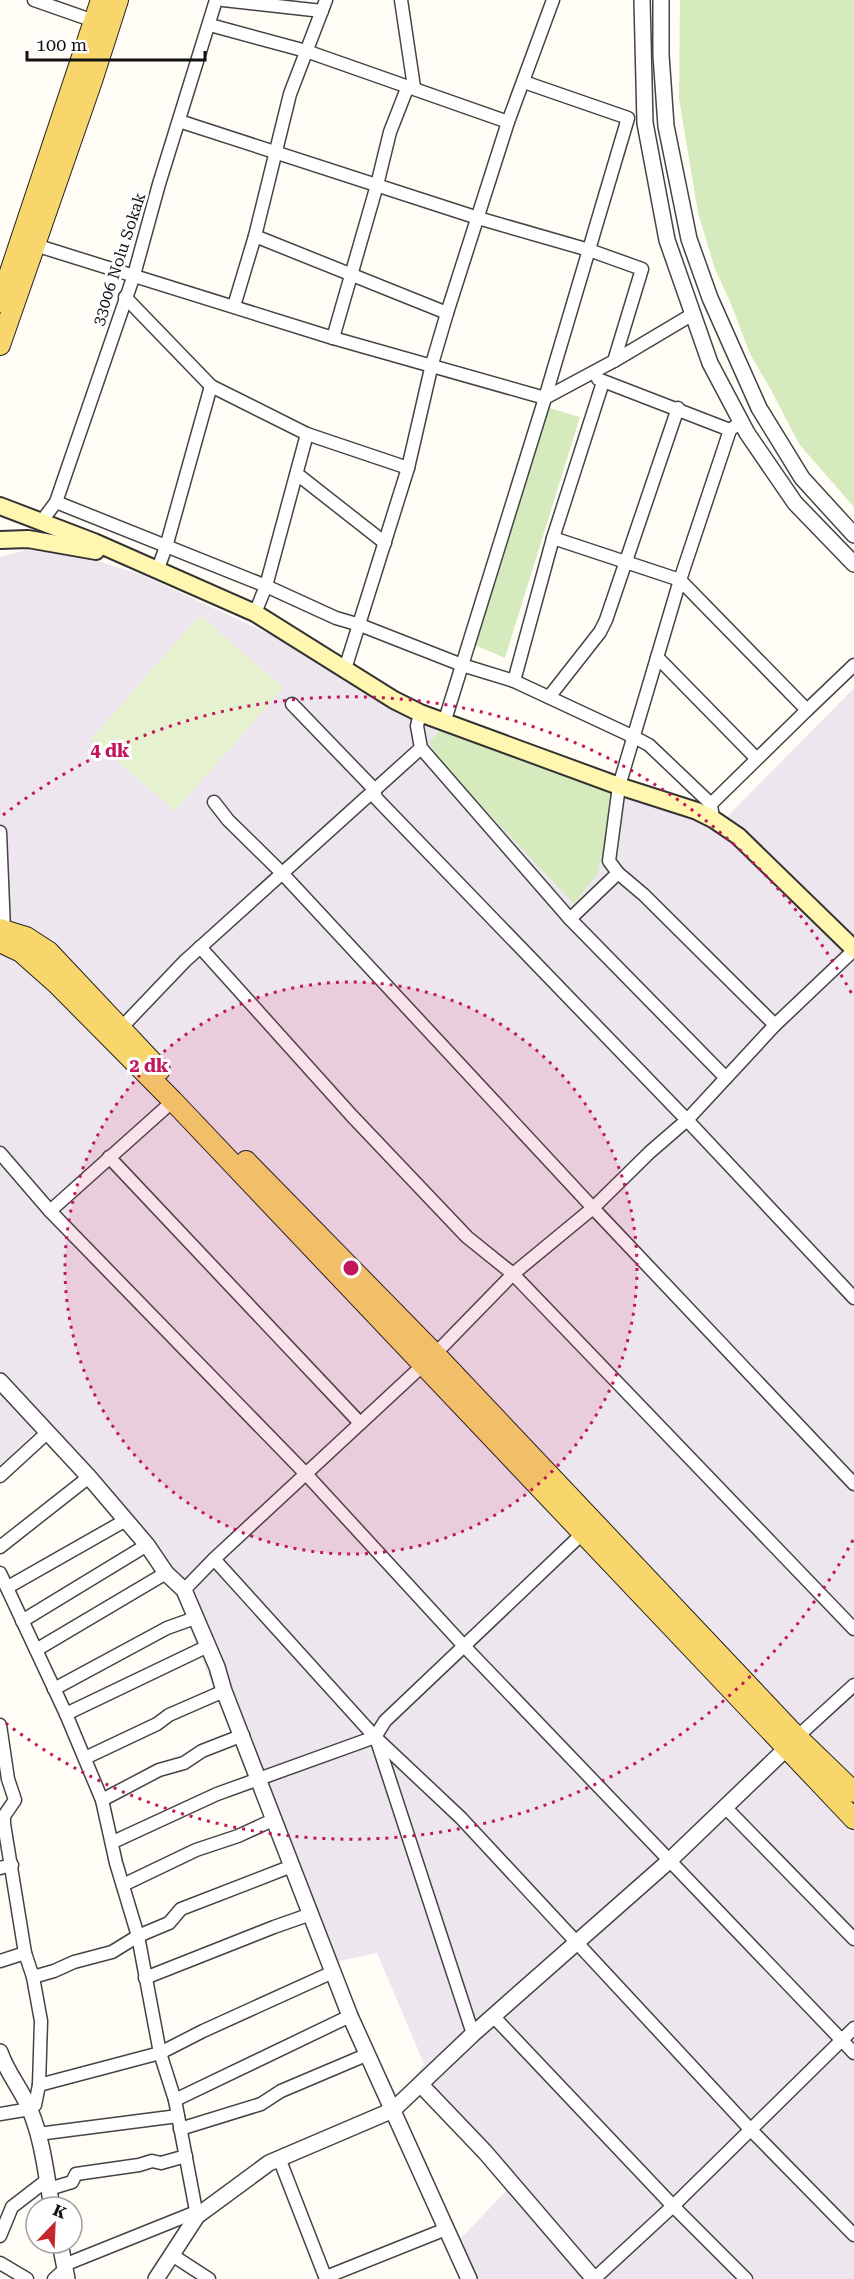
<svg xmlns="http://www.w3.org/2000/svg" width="854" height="2279" font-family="'Roboto Serif',serif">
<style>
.industrial{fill:#eee6ef}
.green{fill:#d5ebbd}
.pitch{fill:#e6f2cf}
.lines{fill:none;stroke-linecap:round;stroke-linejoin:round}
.minor-casing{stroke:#444;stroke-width:15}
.tertiary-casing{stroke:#444;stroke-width:18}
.secondary-casing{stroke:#333;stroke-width:20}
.primary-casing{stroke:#222;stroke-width:22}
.minor{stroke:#fff;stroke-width:12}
.tertiary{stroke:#fff;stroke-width:15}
.secondary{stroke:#fff6b0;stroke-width:16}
.primary{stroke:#f9d66b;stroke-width:20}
.ring{fill:none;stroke:#c2185b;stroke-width:3;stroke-dasharray:3 6}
.labels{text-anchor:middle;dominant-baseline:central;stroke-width:6;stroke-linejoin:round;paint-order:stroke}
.street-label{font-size:16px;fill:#111;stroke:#fff}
.centre{fill:#c2185b;stroke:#fff;stroke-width:3}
.ring-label{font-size:18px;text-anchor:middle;font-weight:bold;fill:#c2185b;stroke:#fff;stroke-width:6;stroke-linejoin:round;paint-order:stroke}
</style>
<rect width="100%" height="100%" fill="#fffdf5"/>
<path class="industrial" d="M 46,544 L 142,575 L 349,671 L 434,713 L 717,827 L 854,688 L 854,2279 L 477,2279 L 459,2240 L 508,2189 L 411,2082 L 424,2064 L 377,1953 L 324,1964 L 166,1569 L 38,1430 L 0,1465 L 0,557 Z"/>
<g class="green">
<path d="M 680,0 L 854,0 L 854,507 L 799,444 L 771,390 L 750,354 L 731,304 L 715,269 L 698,213 L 679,99 Z"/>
<path d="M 549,408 L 580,417 L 505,658 L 475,645 Z"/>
<path d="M 442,728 L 612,792 L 611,815 L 598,873 L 574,904 L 446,768 L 429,743 Z"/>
</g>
<path class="pitch" d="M 200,615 L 283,688 L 175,811 L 91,739 Z"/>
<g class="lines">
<defs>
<g id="minor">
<path d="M 34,0 L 94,21"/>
<path d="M 223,0 L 322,11"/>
<path d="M 401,0 L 414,87"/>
<path d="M 210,25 L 306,51 L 508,122"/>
<path d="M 255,236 L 447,313"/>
<path d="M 35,245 L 333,338 L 545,398 L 614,361 L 642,269 L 589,250 L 478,218 L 179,121"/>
<path d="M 125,297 L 211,386 L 307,434 L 408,468"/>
<path d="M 234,306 L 255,236 L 290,94 L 326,0"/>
<path d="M 333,338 L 377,185 L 390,132 L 408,86"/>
<path d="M 614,361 L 693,314"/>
<path d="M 598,379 L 730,430"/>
<path d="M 297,474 L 385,543"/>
<path d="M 56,502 L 266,586 L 336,618 L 360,625 L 462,665 L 514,681 L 634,737 L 649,745 L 711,804 L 713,819"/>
<path d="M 41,522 L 56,502 L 134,275 L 159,184 L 216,0"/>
<path d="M 553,538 L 680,580 L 619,786 L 609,861 L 618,873 L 644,895 L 775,1025"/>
<path d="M 157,571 L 166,547 L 211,386"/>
<path d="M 255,613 L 266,586 L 307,434"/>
<path d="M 657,657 L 756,758"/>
<path d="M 345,669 L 408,468 L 432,364 L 447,313 L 508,122 L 553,0"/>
<path d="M 514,681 L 553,538 L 603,382"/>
<path d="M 549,697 L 600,632 L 606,620 L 678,408"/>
<path d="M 292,704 L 374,789 L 376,798 L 687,1120 L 854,1298"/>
<path d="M 807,710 L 854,665"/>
<path d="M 420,713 L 417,726 L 421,748 L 570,919 L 726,1078"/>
<path d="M 445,720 L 545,398 L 628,118 L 524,82"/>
<path d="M 214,802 L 228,820 L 282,873 L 593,1208 L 650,1152 L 687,1120 L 775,1025 L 854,950"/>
<path d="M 711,804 L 807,710 L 680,580 L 730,430 L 741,422"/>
<path d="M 0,832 L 4,930"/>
<path d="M 570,919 L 618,873"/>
<path d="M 200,947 L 352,1116 L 467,1237 L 513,1274 L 854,1629"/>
<path d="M 121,1028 L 185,961 L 421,748"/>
<path d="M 0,1153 L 50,1211 L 306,1474 L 464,1646 L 854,2053"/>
<path d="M 109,1157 L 360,1423"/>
<path d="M 50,1211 L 173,1101"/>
<path d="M 0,1476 L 48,1432"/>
<path d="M 0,1547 L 89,1477"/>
<path d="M 214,1559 L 375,1737 L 461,1818 L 750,2129 L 854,2235"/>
<path d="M 0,1573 L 66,1714 L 102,1800 L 116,1863 L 138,1936 L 160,2053 L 175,2100 L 197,2216"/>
<path d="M 8,1587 L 126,1520"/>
<path d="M 184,1590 L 214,1559 L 435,1354 L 513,1274 L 593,1208 L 854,1484"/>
<path d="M 22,1621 L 147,1545"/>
<path d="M 36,1650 L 166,1573"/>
<path d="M 54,1689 L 167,1628 L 195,1618"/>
<path d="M 66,1714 L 208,1646"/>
<path d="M 0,1725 L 8,1779 L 15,1800 L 4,1816 L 4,1824 L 25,1953 L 33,1977 L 41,2021 L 39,2085 L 35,2105 L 30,2109 L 0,2114"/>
<path d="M 797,1737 L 854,1685"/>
<path d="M 376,1738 L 473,2034"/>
<path d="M 85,1758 L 157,1724 L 169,1715 L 224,1691"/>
<path d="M 102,1800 L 159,1770 L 184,1763 L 202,1751 L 243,1735"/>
<path d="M 726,1808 L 854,1939"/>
<path d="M 113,1842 L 217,1794 L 375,1737 L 385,1721 L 582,1534"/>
<path d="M 0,1868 L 12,1865"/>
<path d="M 123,1885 L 196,1850 L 238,1836 L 275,1819"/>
<path d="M 0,1961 L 25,1953"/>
<path d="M 33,1977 L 54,1971 L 74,1962 L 112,1952 L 138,1936 L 169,1923 L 181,1909 L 292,1866"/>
<path d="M 145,1978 L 274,1927 L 311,1914"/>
<path d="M 494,2017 L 673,2206 L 746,2279"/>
<path d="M 39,2085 L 160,2053 L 203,2031 L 333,1972"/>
<path d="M 175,2100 L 350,2016"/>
<path d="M 180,2129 L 261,2104 L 281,2091 L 366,2055"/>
<path d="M 38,2134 L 178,2116"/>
<path d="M 279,2158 L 326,2279"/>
<path d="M 49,2189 L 72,2182 L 76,2174 L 139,2165 L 152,2161 L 161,2163 L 186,2156"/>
<path d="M 0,2236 L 12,2207 L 47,2180"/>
<path d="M 172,2255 L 209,2279"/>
<path d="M 0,2263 L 27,2279"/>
<path d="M 64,2265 L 196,2212"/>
<path d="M 326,2277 L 446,2229"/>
<path d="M 54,2279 L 64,2270"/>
<path d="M 594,2279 L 673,2206 L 854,2028"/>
</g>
<g id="tertiary">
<path d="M 642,0 L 645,123 L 667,240 L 710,363 L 747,433 L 795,503 L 854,564"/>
<path d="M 661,0 L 661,55 L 666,126 L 689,239 L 710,298 L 759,408 L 802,478 L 854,535"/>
<path d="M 0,1381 L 89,1477 L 147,1545 L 166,1573 L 184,1590 L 217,1667 L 224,1691 L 350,2016 L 469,2279"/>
<path d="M 0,2052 C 7,2073 22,2090 30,2110 C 43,2141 46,2175 52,2207"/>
<path d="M 421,2085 L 485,2152 L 594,2279"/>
<path d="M 60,2243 L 67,2279"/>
<path d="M 156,2279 L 197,2216 L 269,2163 L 393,2110 L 473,2034 L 669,1861 L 793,1742"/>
</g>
<g id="secondary">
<path d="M 0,506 L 94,542 L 255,613 L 394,700 L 420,713 L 619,786 L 697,811 L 713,819 L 738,836 L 854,949"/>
<path d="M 0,540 L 28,539 L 96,551"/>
</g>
<g id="primary">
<path d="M 0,302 L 101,0"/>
<path d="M 0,345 L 92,81 L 118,0"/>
<path d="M 0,929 L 26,937 L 49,952 L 160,1070"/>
<path d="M 0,942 L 21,952 L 57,984 L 173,1101 L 854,1819"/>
<path d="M 246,1161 L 435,1354 L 797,1737 L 854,1792"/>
</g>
</defs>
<use href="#minor" class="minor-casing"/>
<use href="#tertiary" class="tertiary-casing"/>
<use href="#secondary" class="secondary-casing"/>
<use href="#primary" class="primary-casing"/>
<use href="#minor" class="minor"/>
<use href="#tertiary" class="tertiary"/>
<use href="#secondary" class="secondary"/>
<use href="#primary" class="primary"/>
</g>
<circle cx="351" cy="1268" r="286" fill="#c2185b" fill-opacity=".12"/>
<g class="ring">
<circle cx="351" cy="1268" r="286"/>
<path d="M853 1540A571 571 0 0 1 3 1721M3 815A571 571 0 0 1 853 996"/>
</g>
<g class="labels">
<g class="street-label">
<text transform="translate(119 259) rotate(-72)">33006 Nolu Sokak</text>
</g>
</g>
<circle cx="351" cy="1268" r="9" class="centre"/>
<g class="ring-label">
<text x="110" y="757">4 dk</text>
<text x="149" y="1072">2 dk</text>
</g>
<g transform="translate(54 2225) rotate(23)"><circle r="28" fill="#ffffff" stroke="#a0a0a0" stroke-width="1.5"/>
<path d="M0-4.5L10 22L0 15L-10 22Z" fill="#c4262e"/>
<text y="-9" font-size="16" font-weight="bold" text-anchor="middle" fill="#111111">K</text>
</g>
<path d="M27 51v9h178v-9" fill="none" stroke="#111111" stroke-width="3"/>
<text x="36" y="51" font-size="18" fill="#111111" stroke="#ffffff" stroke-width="4.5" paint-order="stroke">100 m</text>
</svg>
